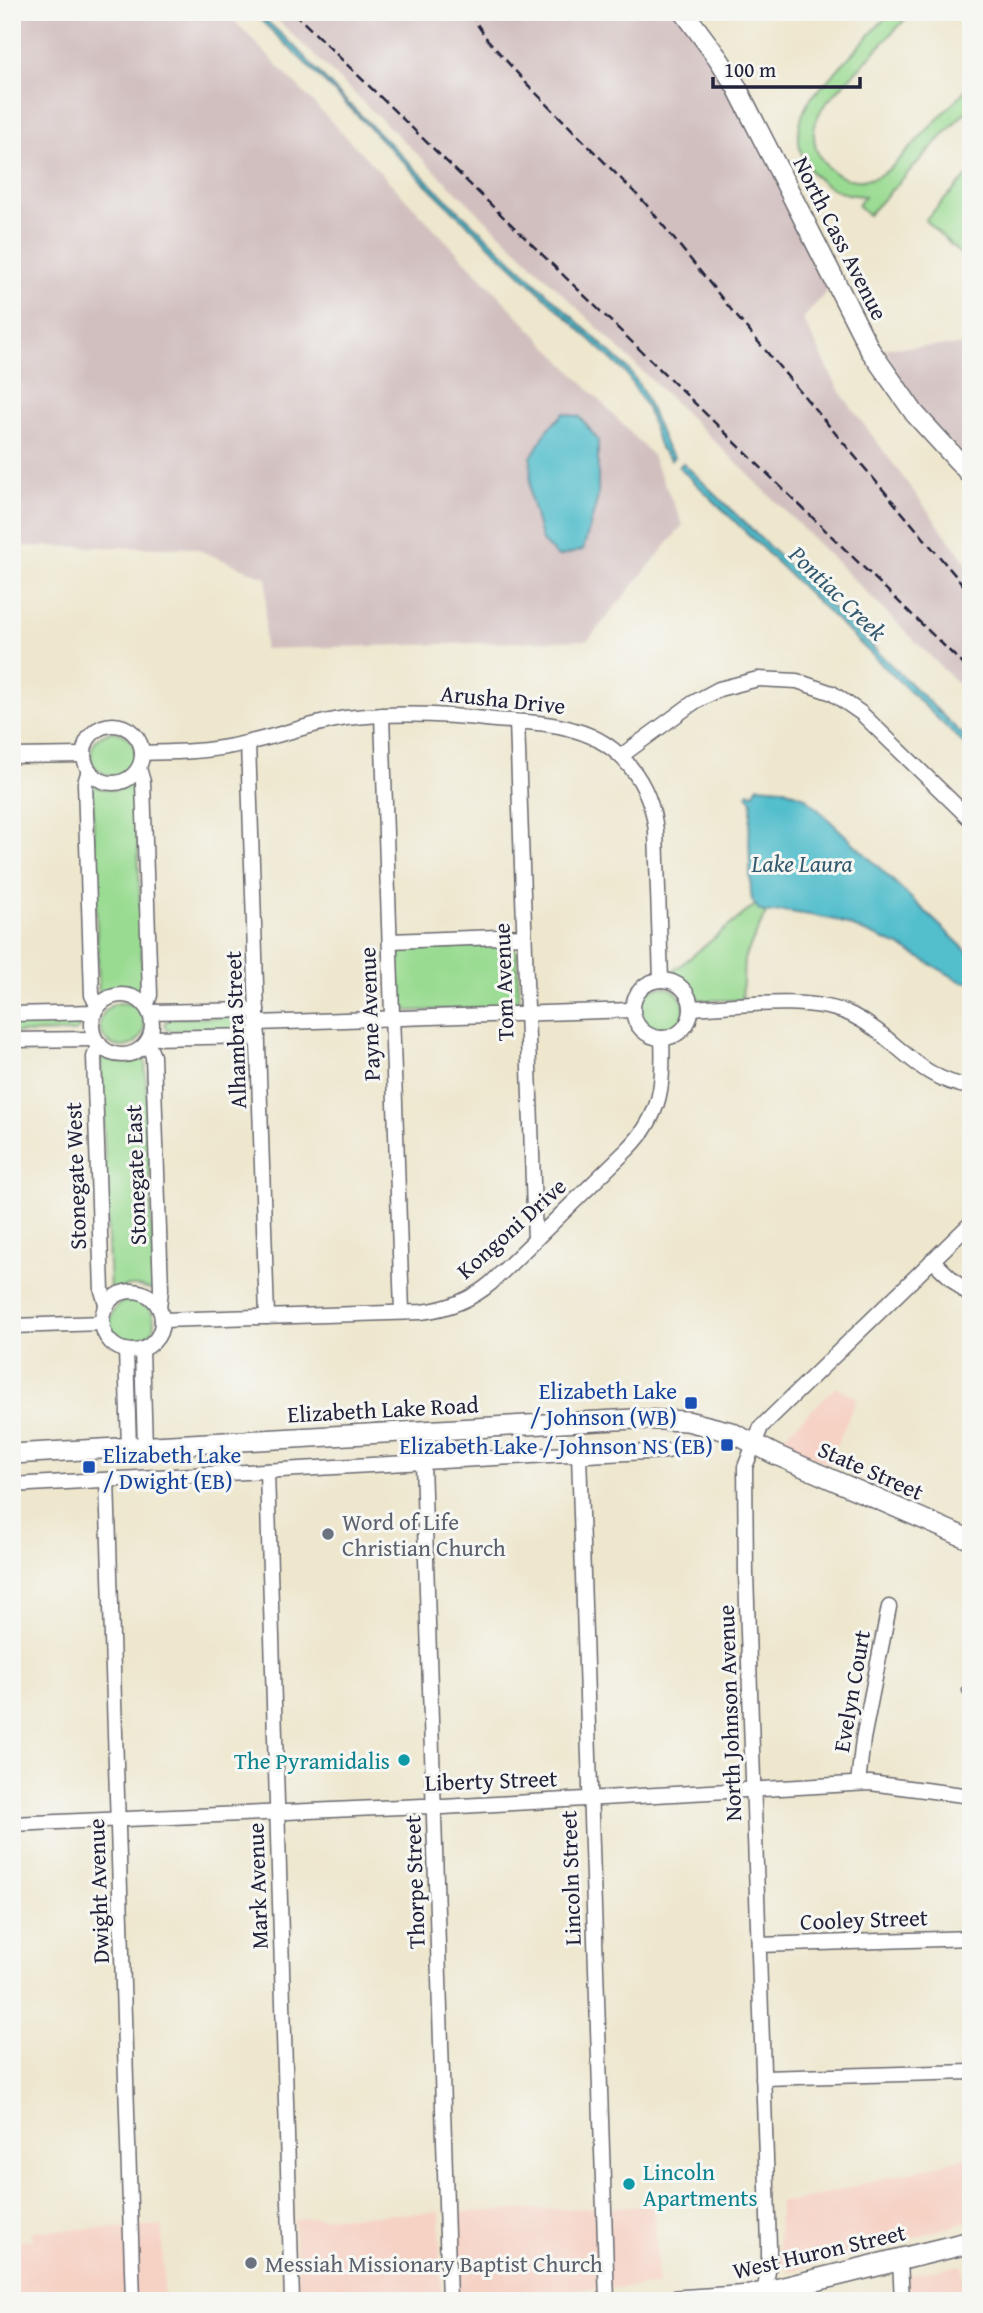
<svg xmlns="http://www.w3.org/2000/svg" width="983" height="2313" font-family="'Gentium Book Plus',serif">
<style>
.built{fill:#f6d2c5}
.industrial{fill:#d1bfbf}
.green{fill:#9adb92;stroke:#5e7e66;stroke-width:2}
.water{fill:#52becc;stroke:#3a7084;stroke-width:2}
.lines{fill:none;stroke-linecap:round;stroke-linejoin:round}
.minor-casing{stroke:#69676e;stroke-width:17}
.major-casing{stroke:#69676e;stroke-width:22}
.highway-casing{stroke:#69676e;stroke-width:24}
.minor{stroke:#fff;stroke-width:14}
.major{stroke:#fff;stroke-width:19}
.highway{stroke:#fff;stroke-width:21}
.rail{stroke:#22223b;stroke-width:2.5;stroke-dasharray:10 5;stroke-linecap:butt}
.transit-dot{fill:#1a4fb4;stroke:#f6f6f2;stroke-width:2.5}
.worship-dot{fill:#6b7280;stroke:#f6f6f2;stroke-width:2.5}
.culture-dot{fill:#0f9aa8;stroke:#f6f6f2;stroke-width:2.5}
.labels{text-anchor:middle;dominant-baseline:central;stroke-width:6;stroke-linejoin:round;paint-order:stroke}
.street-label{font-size:23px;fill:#22223b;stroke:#f6f6f2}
.transit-label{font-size:23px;fill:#164399;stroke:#f6f6f2;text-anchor:end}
.worship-label{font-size:23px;fill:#5b616d;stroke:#f6f6f2;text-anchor:start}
.culture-label{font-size:23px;fill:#0d838f;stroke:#f6f6f2;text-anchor:end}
.water-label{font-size:24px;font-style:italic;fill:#33596e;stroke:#f6f6f2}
</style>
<rect width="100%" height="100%" fill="#f6f6f2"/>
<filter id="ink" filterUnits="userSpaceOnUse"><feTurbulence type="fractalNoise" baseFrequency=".0143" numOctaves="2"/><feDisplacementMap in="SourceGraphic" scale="14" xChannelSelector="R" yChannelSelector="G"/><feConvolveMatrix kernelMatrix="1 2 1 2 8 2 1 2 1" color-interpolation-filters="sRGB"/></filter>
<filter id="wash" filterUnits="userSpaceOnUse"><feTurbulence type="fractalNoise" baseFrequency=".00686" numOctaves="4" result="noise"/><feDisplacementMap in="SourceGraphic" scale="28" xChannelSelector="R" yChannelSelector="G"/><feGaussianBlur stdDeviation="1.57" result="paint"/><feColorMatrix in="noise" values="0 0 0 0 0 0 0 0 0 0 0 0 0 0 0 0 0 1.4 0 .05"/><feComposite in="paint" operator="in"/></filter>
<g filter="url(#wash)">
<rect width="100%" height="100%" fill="#eee7ce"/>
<g class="built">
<path d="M 836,1387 L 857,1398 L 828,1464 L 780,1440 Z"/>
<path d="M 971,2156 L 971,2221 L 790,2271 L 778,2261 L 779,2202 L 797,2201 Z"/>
<path d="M 654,2206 L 658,2286 L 457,2295 L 453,2284 L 451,2212 Z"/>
<path d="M 439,2212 L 441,2294 L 298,2300 L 294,2219 Z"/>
<path d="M 162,2226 L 164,2301 L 12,2301 L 12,2241 L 32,2240 L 32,2231 Z"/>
<path d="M 962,2265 L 964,2301 L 908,2301 L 907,2275 Z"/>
</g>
<g class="industrial">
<path d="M 12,12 L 226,12 L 651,454 L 683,525 L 588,640 L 264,649 L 267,578 L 194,548 L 12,546 Z"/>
<path d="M 269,12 L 684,12 L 836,280 L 803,319 L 840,392 L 971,569 L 971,697 L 742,468 L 534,266 Z"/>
<path d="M 971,345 L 971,463 L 927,419 L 901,381 L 884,348 Z"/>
</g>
<g class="green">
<path d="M 891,12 L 912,12 L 826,103 C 788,151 848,207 893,166 L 971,84 L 971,106 L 868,215 L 857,205 L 865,196 C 811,195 780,145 811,98 Z"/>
<path d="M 971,172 L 971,264 L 925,220 Z"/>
<circle cx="113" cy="754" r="22"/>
<path d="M 134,784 L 136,786 L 143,992 L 142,994 L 121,989 L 102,995 L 99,994 L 92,786 L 114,790 Z"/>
<path d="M 755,905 L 766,913 L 744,959 L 742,1000 L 700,1000 L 685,981 L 671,973 Z"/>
<path d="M 508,944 L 513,946 L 517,953 L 519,997 L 513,1006 L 411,1011 L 403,1009 L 400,1005 L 397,958 L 403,949 Z"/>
<circle cx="662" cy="1009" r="22"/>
<circle cx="122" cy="1025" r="22"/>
<path d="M 239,1017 L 246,1022 L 244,1028 L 238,1030 L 171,1031 L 167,1030 L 164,1024 L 170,1018 Z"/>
<path d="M 75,1020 L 79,1021 L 81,1027 L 75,1032 L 12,1033 L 12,1021 Z"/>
<path d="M 143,1056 L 145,1057 L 154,1288 L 151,1290 C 136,1283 126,1286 110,1291 L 101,1059 L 104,1057 L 123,1062 Z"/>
<circle cx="132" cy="1322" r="22"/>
</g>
<g class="water">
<path d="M 252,12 L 257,12 L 295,47 L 340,95 L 442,195 L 629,370 L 643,391 L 667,449 L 674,457 L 671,460 L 660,448 L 647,408 L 626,373 C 564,314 501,257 440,198 C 377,137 317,72 252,12 Z"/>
<path d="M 564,413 L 580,417 L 598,440 L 598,497 L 583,550 L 558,557 L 542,541 L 530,495 L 531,457 L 548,429 Z"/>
<path d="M 683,463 L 971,743 L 971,751 L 679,467 Z"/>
<path d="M 758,786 L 782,788 L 805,797 L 971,955 L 971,982 L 962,982 L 899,946 L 836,920 L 810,915 L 783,911 L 766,913 L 759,910 L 752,900 L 751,893 L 749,837 L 752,801 L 747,795 L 749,792 L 753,794 Z"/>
</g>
</g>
<g filter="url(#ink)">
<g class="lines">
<defs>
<g id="minor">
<path d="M 382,715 L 402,1312"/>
<path d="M 517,722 L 535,1240"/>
<circle cx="113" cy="754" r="29"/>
<path d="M 248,743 L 267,1317"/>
<path d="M 142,753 C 172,752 203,752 232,746 C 271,739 307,724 346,718 C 396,712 445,714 495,720 C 521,722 549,722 574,730 C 621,743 651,783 656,831 L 661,980"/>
<path d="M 12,756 L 84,755"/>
<path d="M 621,756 L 693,703 L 719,689 L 758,679 L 797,681 L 832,693 L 861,713 L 971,820"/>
<path d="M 139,768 L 143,782 L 150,995 L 146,1007"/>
<path d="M 89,770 L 85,783 L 92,995 L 98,1007"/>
<path d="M 390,941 L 524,936"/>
<circle cx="662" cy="1009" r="29"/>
<circle cx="122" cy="1025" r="30"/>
<path d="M 691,1008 C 737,1006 810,995 852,1015 C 897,1037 917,1080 971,1087"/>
<path d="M 149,1012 L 257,1010"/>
<path d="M 12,1014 L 96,1012"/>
<path d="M 257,1023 L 632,1010"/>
<path d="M 150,1038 L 258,1036"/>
<path d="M 12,1040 L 95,1039"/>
<path d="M 147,1042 L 153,1056 L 161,1289 L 159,1308"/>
<path d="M 99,1043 L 94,1057 L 102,1291 L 107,1306"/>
<path d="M 932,1260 L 971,1297"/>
<circle cx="132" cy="1321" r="30"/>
<path d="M 162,1320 L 421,1312 C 447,1309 471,1300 491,1283 L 628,1149 C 662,1115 664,1083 662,1038"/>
<path d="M 12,1326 L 103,1323"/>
<path d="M 126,1350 L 129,1448"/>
<path d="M 142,1350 L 145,1447"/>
<path d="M 579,1454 L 607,2301"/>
<path d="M 423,1462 L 449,2301"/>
<path d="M 267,1471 L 292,2301"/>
<path d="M 107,1480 L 133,2301"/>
<path d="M 12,1485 L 568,1454 L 587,1455 L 667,1451"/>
<path d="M 970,1690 L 971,1689"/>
<path d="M 858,1783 L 863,1739 L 889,1607"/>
<path d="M 12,1824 L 423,1806 L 443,1807 L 870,1783 L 971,1796"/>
<path d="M 759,1945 L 971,1938"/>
<path d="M 763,2078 L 971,2072"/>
<path d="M 900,2260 L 902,2301"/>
<path d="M 763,2299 L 769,2266 L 769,2246 L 746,1574 L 745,1467 L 761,1427 L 971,1223"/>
</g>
<g id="major">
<path d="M 684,12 L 718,58 L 736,86 L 870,350 L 915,414 L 971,475"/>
<path d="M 12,1454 L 634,1419 L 687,1421 L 731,1432 L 776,1455 L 971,1540"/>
</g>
<path id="highway" d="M 677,2301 L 751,2296 L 971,2242"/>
</defs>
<use href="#minor" class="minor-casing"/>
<use href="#major" class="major-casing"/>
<use href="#highway" class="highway-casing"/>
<use href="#minor" class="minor"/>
<use href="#major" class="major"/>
<use href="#highway" class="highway"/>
<g class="rail">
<path d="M 293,12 L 971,672"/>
<path d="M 469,12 L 487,39 L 527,84 L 645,203 L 733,312 L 971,594"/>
</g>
</g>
</g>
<g class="transit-dot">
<rect x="684" y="1396" width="14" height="14" rx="3.5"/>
<rect x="720" y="1438" width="14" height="14" rx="3.5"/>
<rect x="82" y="1460" width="14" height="14" rx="3.5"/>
</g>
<g class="worship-dot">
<circle cx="328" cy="1534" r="7"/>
<circle cx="251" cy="2263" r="7"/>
</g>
<g class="culture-dot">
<circle cx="404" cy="1760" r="7"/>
<circle cx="629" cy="2184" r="7"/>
</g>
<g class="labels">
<g class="street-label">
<text transform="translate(841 238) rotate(63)">North Cass Avenue</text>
<text transform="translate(503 699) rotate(6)">Arusha Drive</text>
<text transform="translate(503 982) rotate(-92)">Tom Avenue</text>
<text transform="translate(369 1014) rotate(-92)">Payne Avenue</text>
<text transform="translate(235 1030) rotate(-92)">Alhambra Street</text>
<text transform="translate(135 1175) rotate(-92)">Stonegate East</text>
<text transform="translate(75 1176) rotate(-92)">Stonegate West</text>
<text transform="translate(511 1228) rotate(-42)">Kongoni Drive</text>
<text transform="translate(383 1409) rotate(-3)">Elizabeth Lake Road</text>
<text transform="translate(871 1470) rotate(24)">State Street</text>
<text transform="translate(851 1691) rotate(-80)">Evelyn Court</text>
<text transform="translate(729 1713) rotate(-92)">North Johnson Avenue</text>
<text transform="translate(491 1780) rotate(-2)">Liberty Street</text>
<text transform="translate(570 1878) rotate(-92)">Lincoln Street</text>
<text transform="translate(414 1882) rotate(-92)">Thorpe Street</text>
<text transform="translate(257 1886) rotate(-92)">Mark Avenue</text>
<text transform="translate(98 1891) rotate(-92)">Dwight Avenue</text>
<text transform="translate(864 1919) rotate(-2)">Cooley Street</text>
<text transform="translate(819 2251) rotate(-13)">West Huron Street</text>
</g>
<g class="transit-label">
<text x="677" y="1390">Elizabeth Lake<tspan x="677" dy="26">/ Johnson (WB)</tspan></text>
<text x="713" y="1445">Elizabeth Lake / Johnson NS (EB)</text>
<text x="103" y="1454" text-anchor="start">Elizabeth Lake<tspan x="103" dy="26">/ Dwight (EB)</tspan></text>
</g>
<g class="worship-label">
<text x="342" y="1521">Word of Life<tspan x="342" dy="26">Christian Church</tspan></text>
<text x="265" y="2263">Messiah Missionary Baptist Church</text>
</g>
<g class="culture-label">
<text x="390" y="1760">The Pyramidalis</text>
<text x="643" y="2171" text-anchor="start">Lincoln<tspan x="643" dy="26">Apartments</tspan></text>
</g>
<g class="water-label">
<text transform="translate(838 593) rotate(44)">Pontiac Creek</text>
<text x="802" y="863">Lake Laura</text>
</g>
</g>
<rect width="983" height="2313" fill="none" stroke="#f6f6f2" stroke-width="42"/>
<path d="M713 77v10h147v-10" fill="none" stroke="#22223b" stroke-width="3.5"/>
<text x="724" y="77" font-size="21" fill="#22223b" stroke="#f6f6f2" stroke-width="5" paint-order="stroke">100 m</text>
</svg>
